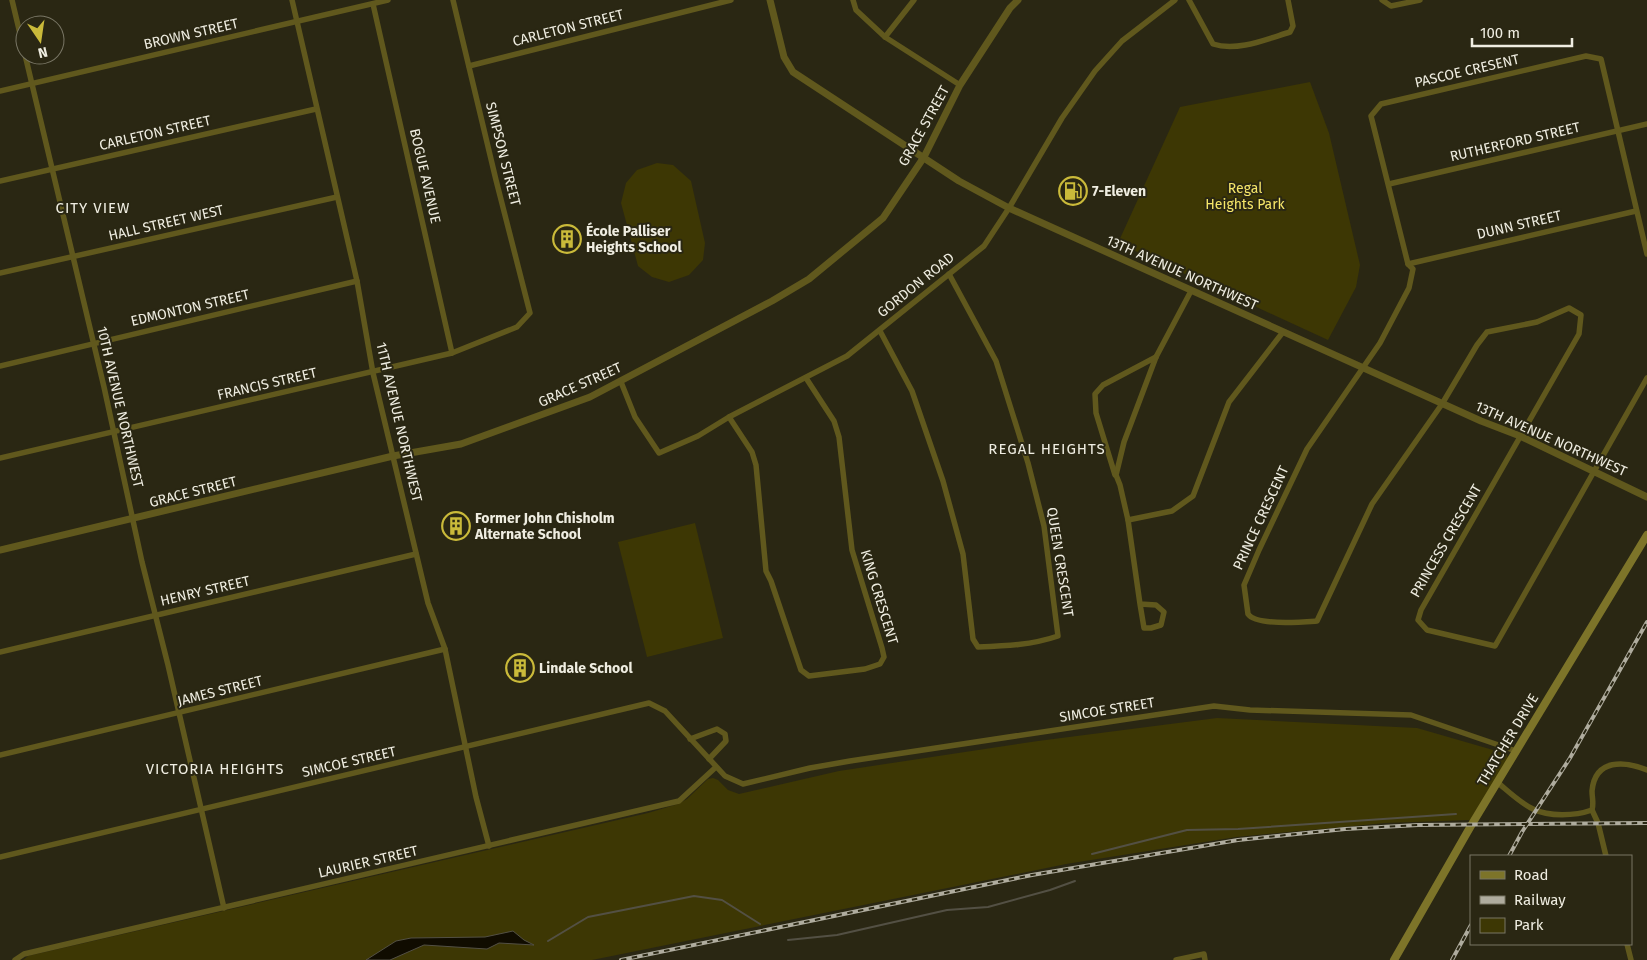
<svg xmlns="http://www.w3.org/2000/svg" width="1647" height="960" font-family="'Fira Sans',sans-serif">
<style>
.green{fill:#3d3704}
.water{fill:#100c00;stroke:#535044}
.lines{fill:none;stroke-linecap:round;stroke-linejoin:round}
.stream{stroke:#535044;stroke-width:2}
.minor{stroke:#60581d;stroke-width:5.5}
.tertiary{stroke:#60581d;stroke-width:7}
.secondary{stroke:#7d7429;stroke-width:8}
.rail-casing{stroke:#afac9e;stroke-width:4}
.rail{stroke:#2a2713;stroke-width:2;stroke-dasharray:5.5;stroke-linecap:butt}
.labels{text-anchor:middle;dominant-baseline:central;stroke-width:4;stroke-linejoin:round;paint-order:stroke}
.street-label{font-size:14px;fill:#efede1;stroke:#2a2713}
.park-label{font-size:14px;fill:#f6e669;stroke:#2a2713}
.poi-label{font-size:14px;font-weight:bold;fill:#efede1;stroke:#2a2713;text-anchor:start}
.neighbourhood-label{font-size:15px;letter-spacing:1px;fill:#efede1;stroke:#2a2713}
</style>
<rect width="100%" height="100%" fill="#2a2713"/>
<g class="green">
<path d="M 1310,82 L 1329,133 L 1360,265 L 1356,287 L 1328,340 L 1118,243 L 1180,107 Z"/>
<path d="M 657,163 L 673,165 L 691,181 L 705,243 L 703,260 L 689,275 L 669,282 L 652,277 L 638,266 L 621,203 L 626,183 L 637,170 Z"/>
<path d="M 695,523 L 723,638 L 647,657 L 618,542 Z"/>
<path d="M 1217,718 L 1417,728 L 1507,754 L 1508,760 L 1470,820 L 1385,823 L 1236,837 L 1066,864 L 592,960 L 23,960 L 28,956 L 648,813 L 678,804 L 687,799 L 708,779 L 713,778 L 718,780 L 728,790 L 739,794 L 839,771 L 1038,741 Z"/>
</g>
<path class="water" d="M 513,931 L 524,940 L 534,945 L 499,943 L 487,949 L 424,945 L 390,960 L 366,960 L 396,941 L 411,938 L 485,937 Z"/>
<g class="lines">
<g class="stream">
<path d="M 1092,854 L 1187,830 L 1238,829 L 1456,814"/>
<path d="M 788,940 L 837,935 L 947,910 L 988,907 L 1050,890 L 1075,881"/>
<path d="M 548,941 L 588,917 L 694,896 L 722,900 L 760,924"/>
</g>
<g class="minor">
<path d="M 12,0 L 104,387 L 142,562 L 168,665 L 224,908"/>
<path d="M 292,0 L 357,281 L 373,373 L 428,603 L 445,649 L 476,797 L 489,846"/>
<path d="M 853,0 L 856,10 L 885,37 L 960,85"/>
<path d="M 1189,0 L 1213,44 C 1237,52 1267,39 1290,32 L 1293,26 L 1288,0"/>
<path d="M 1382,0 L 1391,6 L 1420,0"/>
<path d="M 373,4 L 452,353"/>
<path d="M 885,37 L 914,0"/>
<path d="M 469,66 L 731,0"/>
<path d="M 0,91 L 388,0"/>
<path d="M 0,181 L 316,109"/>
<path d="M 1389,184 L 1647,124"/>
<path d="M 1647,254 L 1601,59 L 1586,56 L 1381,104 L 1371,116 L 1408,264 L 1413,269 L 1409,288 L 1380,343 L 1307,449 L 1259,550 L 1244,585 L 1248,614 C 1256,626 1303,622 1317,621 L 1372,504 L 1442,404 L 1477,345 L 1487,332 L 1537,322 L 1569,308 L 1581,315 L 1579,334 L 1421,610 L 1418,620 L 1427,630 L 1495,646 L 1647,378"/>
<path d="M 1408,264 L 1636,211"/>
<path d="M 0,273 L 337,197"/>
<path d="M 1191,291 L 1156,357 L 1124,442 L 1116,475 L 1120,485 L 1128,520 L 1172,511 L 1193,496 L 1229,402 L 1283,332"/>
<path d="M 880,331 L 912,391 L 943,481 L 963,554 L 973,639 L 978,647 C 1005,646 1032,645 1058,636 L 1044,526 L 1028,463 L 996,361 L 949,274"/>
<path d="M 0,366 L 357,281"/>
<path d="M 621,382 L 635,417 L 659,453 L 698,436 L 729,417 L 847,356 L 984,246 L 1009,208 L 1062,118 L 1095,71 L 1122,41 L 1175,0"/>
<path d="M 729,417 L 752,452 L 756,465 L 766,571 L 771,581 L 801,670 L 809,676 L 865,669 L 880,664 L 884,657 L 882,648 L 852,550 L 839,437 L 834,421 L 806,378"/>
<path d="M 0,458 L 452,353 L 517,327 L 530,313 L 496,180 L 453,0"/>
<path d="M 1115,475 L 1096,413 L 1095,394 L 1103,385 L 1156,357"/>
<path d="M 1128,520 L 1140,604 L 1156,605 L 1164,612 L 1161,625 L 1151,628 L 1144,628 L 1140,604"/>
<path d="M 0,652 L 416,554"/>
<path d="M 690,739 L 717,729 L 725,734 L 726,741 L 709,759"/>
<path d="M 0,755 L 445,649"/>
<path d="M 1497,782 C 1508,791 1520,803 1533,809 C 1549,817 1575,816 1592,810 C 1594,803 1592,798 1592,791 C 1595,758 1625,761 1647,770"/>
<path d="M 1592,810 L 1598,823 L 1606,856"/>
<path d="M 0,857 L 649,703 L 665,711 L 725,776 L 743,784 L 810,768 L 850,761 L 1214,706 L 1250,710 L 1411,715 L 1516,751"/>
<path d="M 1627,944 L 1631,960"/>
<path d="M 15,960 L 24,954 L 679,801 L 716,767"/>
<path d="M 1176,960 L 1204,954 L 1205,960"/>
</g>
<g class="tertiary">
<path d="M 770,0 L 784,57 L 793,72 L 959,181 L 1009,208 L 1481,421 L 1520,436 L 1647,497"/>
<path d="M 0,550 L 393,456 L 461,444 L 590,397 L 772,301 L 809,279 L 883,218 L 924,157 L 960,85 L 1010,8 L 1018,0"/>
</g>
<path class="secondary" d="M 1394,960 L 1472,824 L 1647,535"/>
<defs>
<g id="rail">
<path d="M 1509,856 L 1522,832 L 1570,758 L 1647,622"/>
<path d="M 621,960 L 1032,875 L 1238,840 L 1345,829 L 1418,825 L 1647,823"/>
<path d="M 1452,960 L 1471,925"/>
</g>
</defs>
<use href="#rail" class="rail-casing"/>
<use href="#rail" class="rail"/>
</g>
<defs>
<symbol id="fuel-ring" viewBox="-11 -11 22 22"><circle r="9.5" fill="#2a2713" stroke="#caba3a" stroke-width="1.5"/><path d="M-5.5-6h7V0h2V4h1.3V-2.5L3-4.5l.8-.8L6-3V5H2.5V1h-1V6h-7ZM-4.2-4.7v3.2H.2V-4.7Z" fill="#caba3a"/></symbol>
<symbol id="building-ring" viewBox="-11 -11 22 22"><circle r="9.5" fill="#2a2713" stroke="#caba3a" stroke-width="1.5"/><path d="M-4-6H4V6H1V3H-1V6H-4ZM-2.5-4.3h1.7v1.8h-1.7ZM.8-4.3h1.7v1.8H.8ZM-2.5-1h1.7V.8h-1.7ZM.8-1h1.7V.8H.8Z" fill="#caba3a"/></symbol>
</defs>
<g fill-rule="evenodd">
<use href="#fuel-ring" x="1057" y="175" width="32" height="32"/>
<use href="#building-ring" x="551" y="223" width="32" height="32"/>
<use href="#building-ring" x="440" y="510" width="32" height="32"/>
<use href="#building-ring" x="504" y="652" width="32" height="32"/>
</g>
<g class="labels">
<g class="street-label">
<text transform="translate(568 28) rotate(-14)">CARLETON STREET</text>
<text transform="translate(191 34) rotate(-13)">BROWN STREET</text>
<text transform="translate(1467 71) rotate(-13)">PASCOE CRESENT</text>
<text transform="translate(924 126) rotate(-61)">GRACE STREET</text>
<text transform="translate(155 133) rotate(-13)">CARLETON STREET</text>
<text transform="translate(1515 142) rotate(-13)">RUTHERFORD STREET</text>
<text transform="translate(503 154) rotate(76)">SIMPSON STREET</text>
<text transform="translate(425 176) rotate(77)">BOGUE AVENUE</text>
<text transform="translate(166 223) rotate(-13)">HALL STREET WEST</text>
<text transform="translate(1519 225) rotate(-13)">DUNN STREET</text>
<text transform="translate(1182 273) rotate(24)">13TH AVENUE NORTHWEST</text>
<text transform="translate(916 285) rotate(-39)">GORDON ROAD</text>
<text transform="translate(190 308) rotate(-13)">EDMONTON STREET</text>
<text transform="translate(267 384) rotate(-13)">FRANCIS STREET</text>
<text transform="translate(580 385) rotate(-24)">GRACE STREET</text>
<text transform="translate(120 407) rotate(77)">10TH AVENUE NORTHWEST</text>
<text transform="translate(399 422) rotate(77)">11TH AVENUE NORTHWEST</text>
<text transform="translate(1551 439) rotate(24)">13TH AVENUE NORTHWEST</text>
<text transform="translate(193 492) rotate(-14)">GRACE STREET</text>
<text transform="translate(1261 518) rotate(-65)">PRINCE CRESCENT</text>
<text transform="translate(1446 541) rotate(-60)">PRINCESS CRESCENT</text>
<text transform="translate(1060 562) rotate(81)">QUEEN CRESCENT</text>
<text transform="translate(205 591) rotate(-13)">HENRY STREET</text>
<text transform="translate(879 597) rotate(73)">KING CRESCENT</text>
<text transform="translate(220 691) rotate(-14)">JAMES STREET</text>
<text transform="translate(1107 710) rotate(-9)">SIMCOE STREET</text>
<text transform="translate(1508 740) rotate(-59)">THATCHER DRIVE</text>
<text transform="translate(349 762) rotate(-13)">SIMCOE STREET</text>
<text transform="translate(368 862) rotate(-13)">LAURIER STREET</text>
</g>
<g class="park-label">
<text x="1245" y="188">Regal<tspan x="1245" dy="16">Heights Park</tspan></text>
</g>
<g class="poi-label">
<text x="1092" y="191">7-Eleven</text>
<text x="586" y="231">École Palliser<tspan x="586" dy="16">Heights School</tspan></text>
<text x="475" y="518">Former John Chisholm<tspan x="475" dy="16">Alternate School</tspan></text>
<text x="539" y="668">Lindale School</text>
</g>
<g class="neighbourhood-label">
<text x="93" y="208">CITY VIEW</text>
<text x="1047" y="449">REGAL HEIGHTS</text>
<text x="215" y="769">VICTORIA HEIGHTS</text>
</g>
</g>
<rect x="1470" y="855" width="162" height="90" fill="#2a2713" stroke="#797665"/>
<rect x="1480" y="871" width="25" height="8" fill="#7d7429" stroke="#797665"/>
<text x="1514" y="880" font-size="15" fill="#efede1">Road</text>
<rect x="1480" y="896" width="25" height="8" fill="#afac9e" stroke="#797665"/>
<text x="1514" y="905" font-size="15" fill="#efede1">Railway</text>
<rect x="1480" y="918" width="25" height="15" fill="#3d3704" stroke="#797665"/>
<text x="1514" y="930" font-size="15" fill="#efede1">Park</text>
<g transform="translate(40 40) rotate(167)"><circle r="24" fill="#2a2713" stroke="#797665"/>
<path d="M0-4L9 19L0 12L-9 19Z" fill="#caba3a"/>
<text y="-8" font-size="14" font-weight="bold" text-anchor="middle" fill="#efede1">N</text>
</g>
<path d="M1472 38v8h100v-8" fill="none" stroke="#efede1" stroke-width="2.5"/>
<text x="1480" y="38" font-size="15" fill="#efede1" stroke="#2a2713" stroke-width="4" paint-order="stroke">100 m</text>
</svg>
